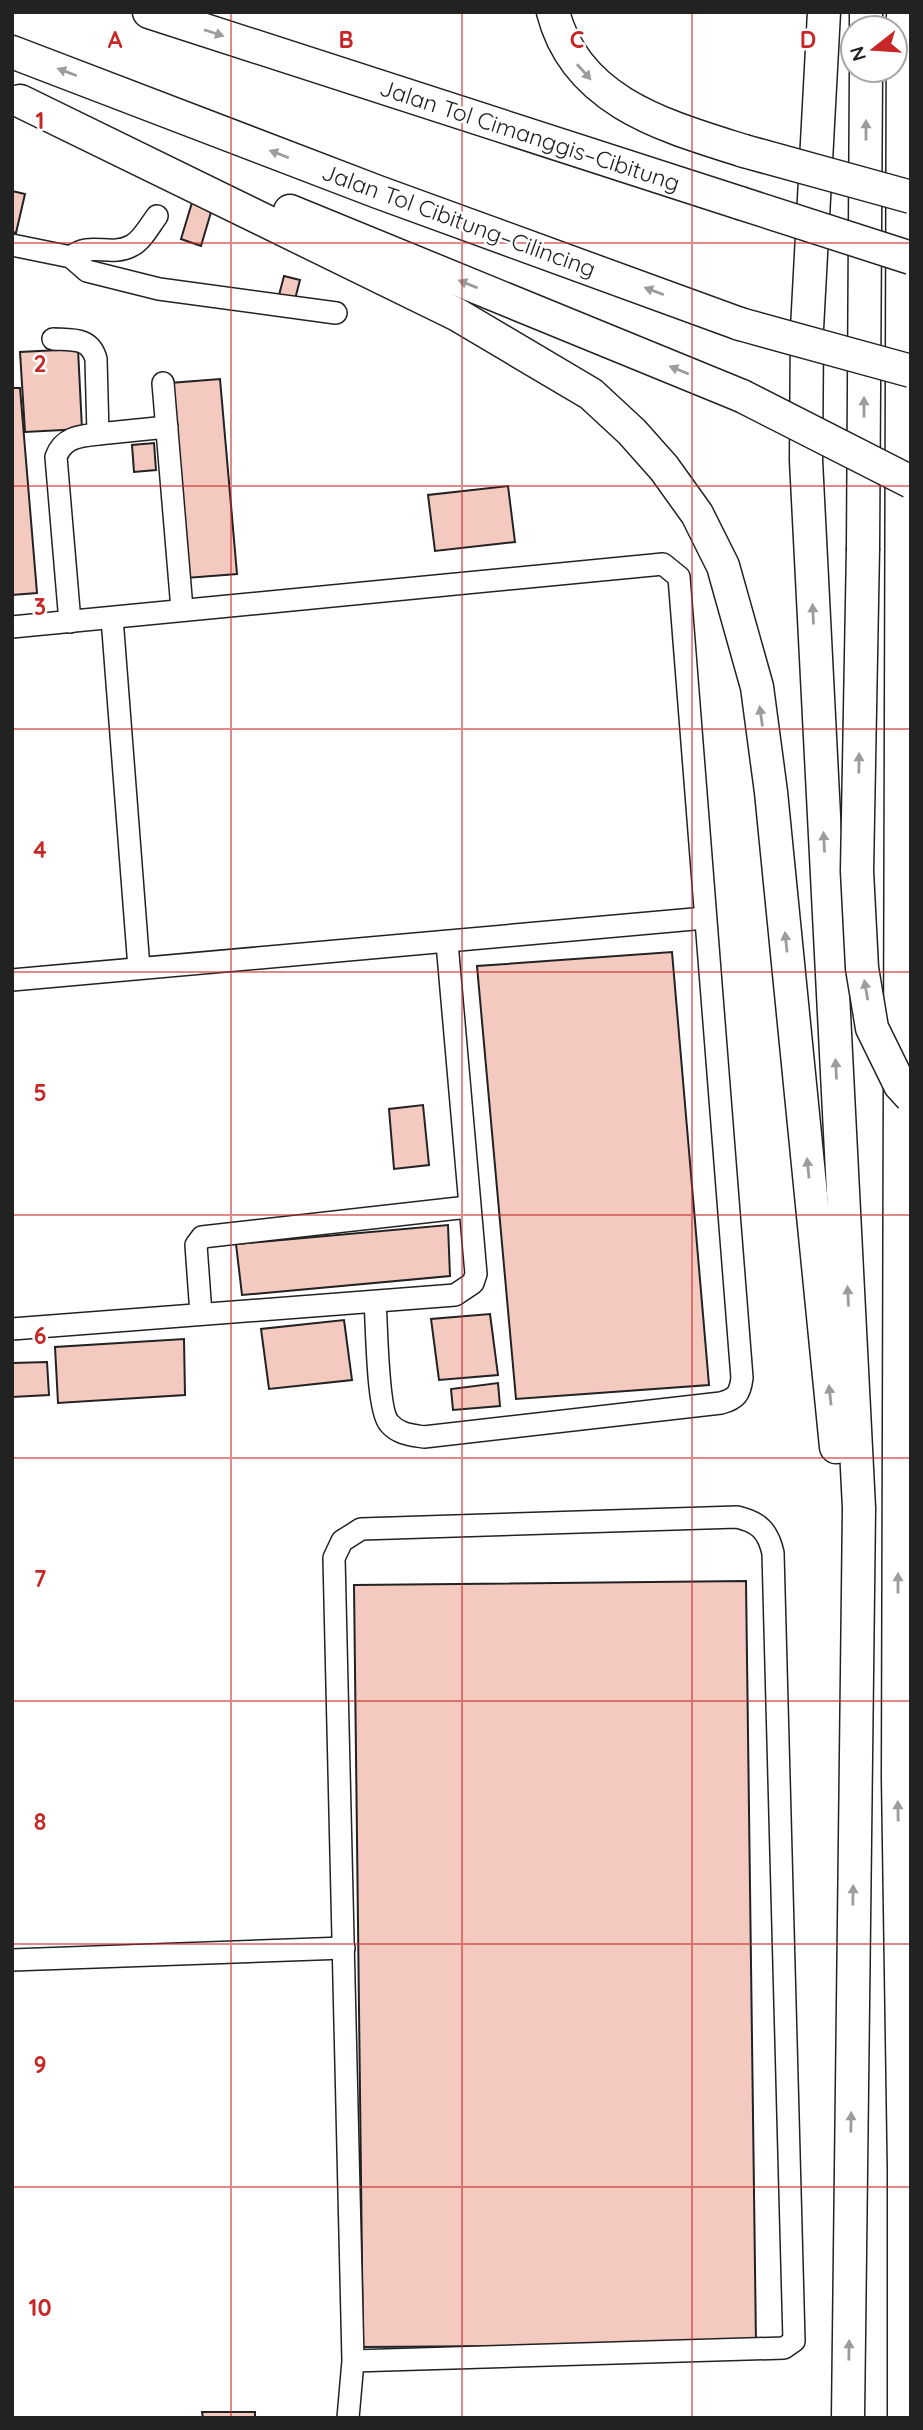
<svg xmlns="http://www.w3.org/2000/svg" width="923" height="2430" font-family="Quicksand,sans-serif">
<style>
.building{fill:#f3c9c0;stroke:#222;stroke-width:2}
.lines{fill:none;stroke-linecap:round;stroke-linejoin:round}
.minor-casing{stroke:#222;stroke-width:24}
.highway-casing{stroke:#222;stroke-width:35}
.minor{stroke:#fff;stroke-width:21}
.highway{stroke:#fff;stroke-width:32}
.highway-bridge-casing{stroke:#222;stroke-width:35;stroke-linecap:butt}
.highway-bridge{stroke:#fff;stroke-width:32}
.oneway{fill:#9c9c9c}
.grid{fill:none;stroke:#c62828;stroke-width:2;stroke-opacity:0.55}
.labels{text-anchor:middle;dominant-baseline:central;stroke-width:5;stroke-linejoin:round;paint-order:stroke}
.street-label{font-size:23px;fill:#222;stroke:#fff}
.grid-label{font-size:23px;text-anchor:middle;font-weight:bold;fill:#c62828;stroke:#fff;stroke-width:5;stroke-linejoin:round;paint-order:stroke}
</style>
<rect width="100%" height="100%" fill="#fff"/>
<g class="building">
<path d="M 12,191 L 25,194 L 16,233 L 12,232 Z"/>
<path d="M 194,196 L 214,202 L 201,246 L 181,239 Z"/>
<path d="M 284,276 L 300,280 L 294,303 L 278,299 Z"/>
<path d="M 78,349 L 82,429 L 25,432 L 20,352 Z"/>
<path d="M 220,379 L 237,574 L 186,578 L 170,383 Z"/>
<path d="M 12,388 L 20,388 L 37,593 L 12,595 Z"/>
<path d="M 154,443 L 156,470 L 134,472 L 132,445 Z"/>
<path d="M 508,486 L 515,542 L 435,551 L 428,495 Z"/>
<path d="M 672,952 L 709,1385 L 516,1399 L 477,966 Z"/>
<path d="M 423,1105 L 429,1165 L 394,1169 L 389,1109 Z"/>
<path d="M 448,1225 L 450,1276 L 242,1295 L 236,1244 Z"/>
<path d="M 490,1314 L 498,1375 L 439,1380 L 431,1319 Z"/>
<path d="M 344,1320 L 352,1380 L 269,1389 L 261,1329 Z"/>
<path d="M 184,1339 L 185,1395 L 58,1403 L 55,1347 Z"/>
<path d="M 47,1362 L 49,1395 L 12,1397 L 12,1363 Z"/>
<path d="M 498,1383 L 500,1406 L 453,1410 L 451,1389 Z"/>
<path d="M 746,1581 L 756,2344 L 363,2347 L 354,1585 Z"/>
<path d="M 202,2412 L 255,2412 L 255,2418 L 203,2418 Z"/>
</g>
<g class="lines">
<defs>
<g id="minor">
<path d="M 12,245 L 71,257 L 87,271 L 159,289 L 336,313"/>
<path d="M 71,257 C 90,241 110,257 131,246 C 142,241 150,225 157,216"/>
<path d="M 53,339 C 72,340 90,337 96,359 L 98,434 C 80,436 63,437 56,457 L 70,622"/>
<path d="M 163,383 L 182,609"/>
<path d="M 98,434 L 167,427"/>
<path d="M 112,618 L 139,968"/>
<path d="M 12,627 L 663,564 L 679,577 L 742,1378 C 740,1394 736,1399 721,1403 L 424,1437 C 411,1435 398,1434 389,1423 C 377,1409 377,1326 375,1302"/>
<path d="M 12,980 L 705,918"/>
<path d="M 201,1314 L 196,1245 L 202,1237 L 468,1207"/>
<path d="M 12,1329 L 455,1295 L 473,1283 L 476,1274 L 447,943"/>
<path d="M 12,1960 L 344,1948"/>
<path d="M 348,2418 L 353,2361 L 334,1558 L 342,1541 L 361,1529 L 737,1517 C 759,1522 768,1531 773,1553 L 794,2341 L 784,2348 L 353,2361"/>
</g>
<g id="highway">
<path d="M 149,12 L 740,203"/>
<path d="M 553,12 C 576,102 665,126 744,151"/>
<path d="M 824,12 L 807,329 L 806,460 L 859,1508 L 848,2418"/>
<path d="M 866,12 L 866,28"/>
<path d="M 903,12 L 898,1779 L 904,2168 L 904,2418"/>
<path d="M 12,52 L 378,192 L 740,324"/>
<path d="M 20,101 L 456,314 L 591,394 L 632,432 L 664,468 L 697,514 L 723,566 L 757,687 L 771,792 L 836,1447"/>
<path d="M 290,211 L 742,396"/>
<path d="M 863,548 L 866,70"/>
</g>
</defs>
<use href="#minor" class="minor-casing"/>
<use href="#highway" class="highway-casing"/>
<use href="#minor" class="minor"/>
<use href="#highway" class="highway"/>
<defs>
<g id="highway-bridge">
<path d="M 744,151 L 911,197"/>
<path d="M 740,203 L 911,258"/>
<path d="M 740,324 L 911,371"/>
<path d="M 742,396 L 911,482"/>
<path d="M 863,548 L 857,871 L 862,968 L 872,1028 L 900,1085 L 911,1097"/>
</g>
</defs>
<use href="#highway-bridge" class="highway-bridge-casing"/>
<use href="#highway-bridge" class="highway-bridge"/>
</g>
<defs><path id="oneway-solid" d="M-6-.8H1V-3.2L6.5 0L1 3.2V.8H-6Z" transform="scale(1.75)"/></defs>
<g class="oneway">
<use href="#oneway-solid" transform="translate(214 33) rotate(18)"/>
<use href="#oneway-solid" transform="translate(67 72) rotate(-159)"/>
<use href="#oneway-solid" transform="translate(584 72) rotate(48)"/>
<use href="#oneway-solid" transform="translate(866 130) rotate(-90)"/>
<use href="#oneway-solid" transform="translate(279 154) rotate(-159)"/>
<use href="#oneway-solid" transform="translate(468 284) rotate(-158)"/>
<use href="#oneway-solid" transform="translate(654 291) rotate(-159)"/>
<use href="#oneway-solid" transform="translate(679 370) rotate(-158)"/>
<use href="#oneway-solid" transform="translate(864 407) rotate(-90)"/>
<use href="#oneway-solid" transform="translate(813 614) rotate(-93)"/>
<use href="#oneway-solid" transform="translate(761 716) rotate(-98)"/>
<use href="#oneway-solid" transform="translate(859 763) rotate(-89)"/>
<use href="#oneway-solid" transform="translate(824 842) rotate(-93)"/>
<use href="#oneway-solid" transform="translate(786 942) rotate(-96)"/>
<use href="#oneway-solid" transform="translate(866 990) rotate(-100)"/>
<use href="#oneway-solid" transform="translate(836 1069) rotate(-93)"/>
<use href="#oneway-solid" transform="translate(808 1168) rotate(-96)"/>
<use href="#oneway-solid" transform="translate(848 1296) rotate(-93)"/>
<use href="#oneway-solid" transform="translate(830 1395) rotate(-96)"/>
<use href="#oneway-solid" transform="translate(898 1583) rotate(-90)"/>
<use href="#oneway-solid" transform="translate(898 1811) rotate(-91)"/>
<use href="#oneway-solid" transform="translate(853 1895) rotate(-89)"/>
<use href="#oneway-solid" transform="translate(851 2122) rotate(-89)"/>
<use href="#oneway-solid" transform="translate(849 2350) rotate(-89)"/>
</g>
<path class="grid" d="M 231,12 L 231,2418M 462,12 L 462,2418M 692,12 L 692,2418M 12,243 L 911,243M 12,486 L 911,486M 12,729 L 911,729M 12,972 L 911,972M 12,1215 L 911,1215M 12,1458 L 911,1458M 12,1701 L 911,1701M 12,1944 L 911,1944M 12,2187 L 911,2187"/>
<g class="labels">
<g class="street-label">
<text transform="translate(530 135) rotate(18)">Jalan Tol Cimanggis–Cibitung</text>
<text transform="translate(459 220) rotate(20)">Jalan Tol Cibitung–Cilincing</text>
</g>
</g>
<g class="grid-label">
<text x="115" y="48">A</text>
<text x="346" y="48">B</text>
<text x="577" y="48">C</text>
<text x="808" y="48">D</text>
<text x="40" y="129">1</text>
<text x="40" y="372">2</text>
<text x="40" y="615">3</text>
<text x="40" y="858">4</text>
<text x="40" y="1101">5</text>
<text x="40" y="1344">6</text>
<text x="40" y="1587">7</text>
<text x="40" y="1830">8</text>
<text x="40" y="2073">9</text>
<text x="40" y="2316">10</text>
</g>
<rect width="923" height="2430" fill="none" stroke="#222222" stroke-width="28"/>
<g transform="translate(874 49) rotate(253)"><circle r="33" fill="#ffffff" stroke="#a7a7a7" stroke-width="2"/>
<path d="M0-5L12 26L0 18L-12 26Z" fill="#c62828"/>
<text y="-10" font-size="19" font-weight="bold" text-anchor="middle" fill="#222222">N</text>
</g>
</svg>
